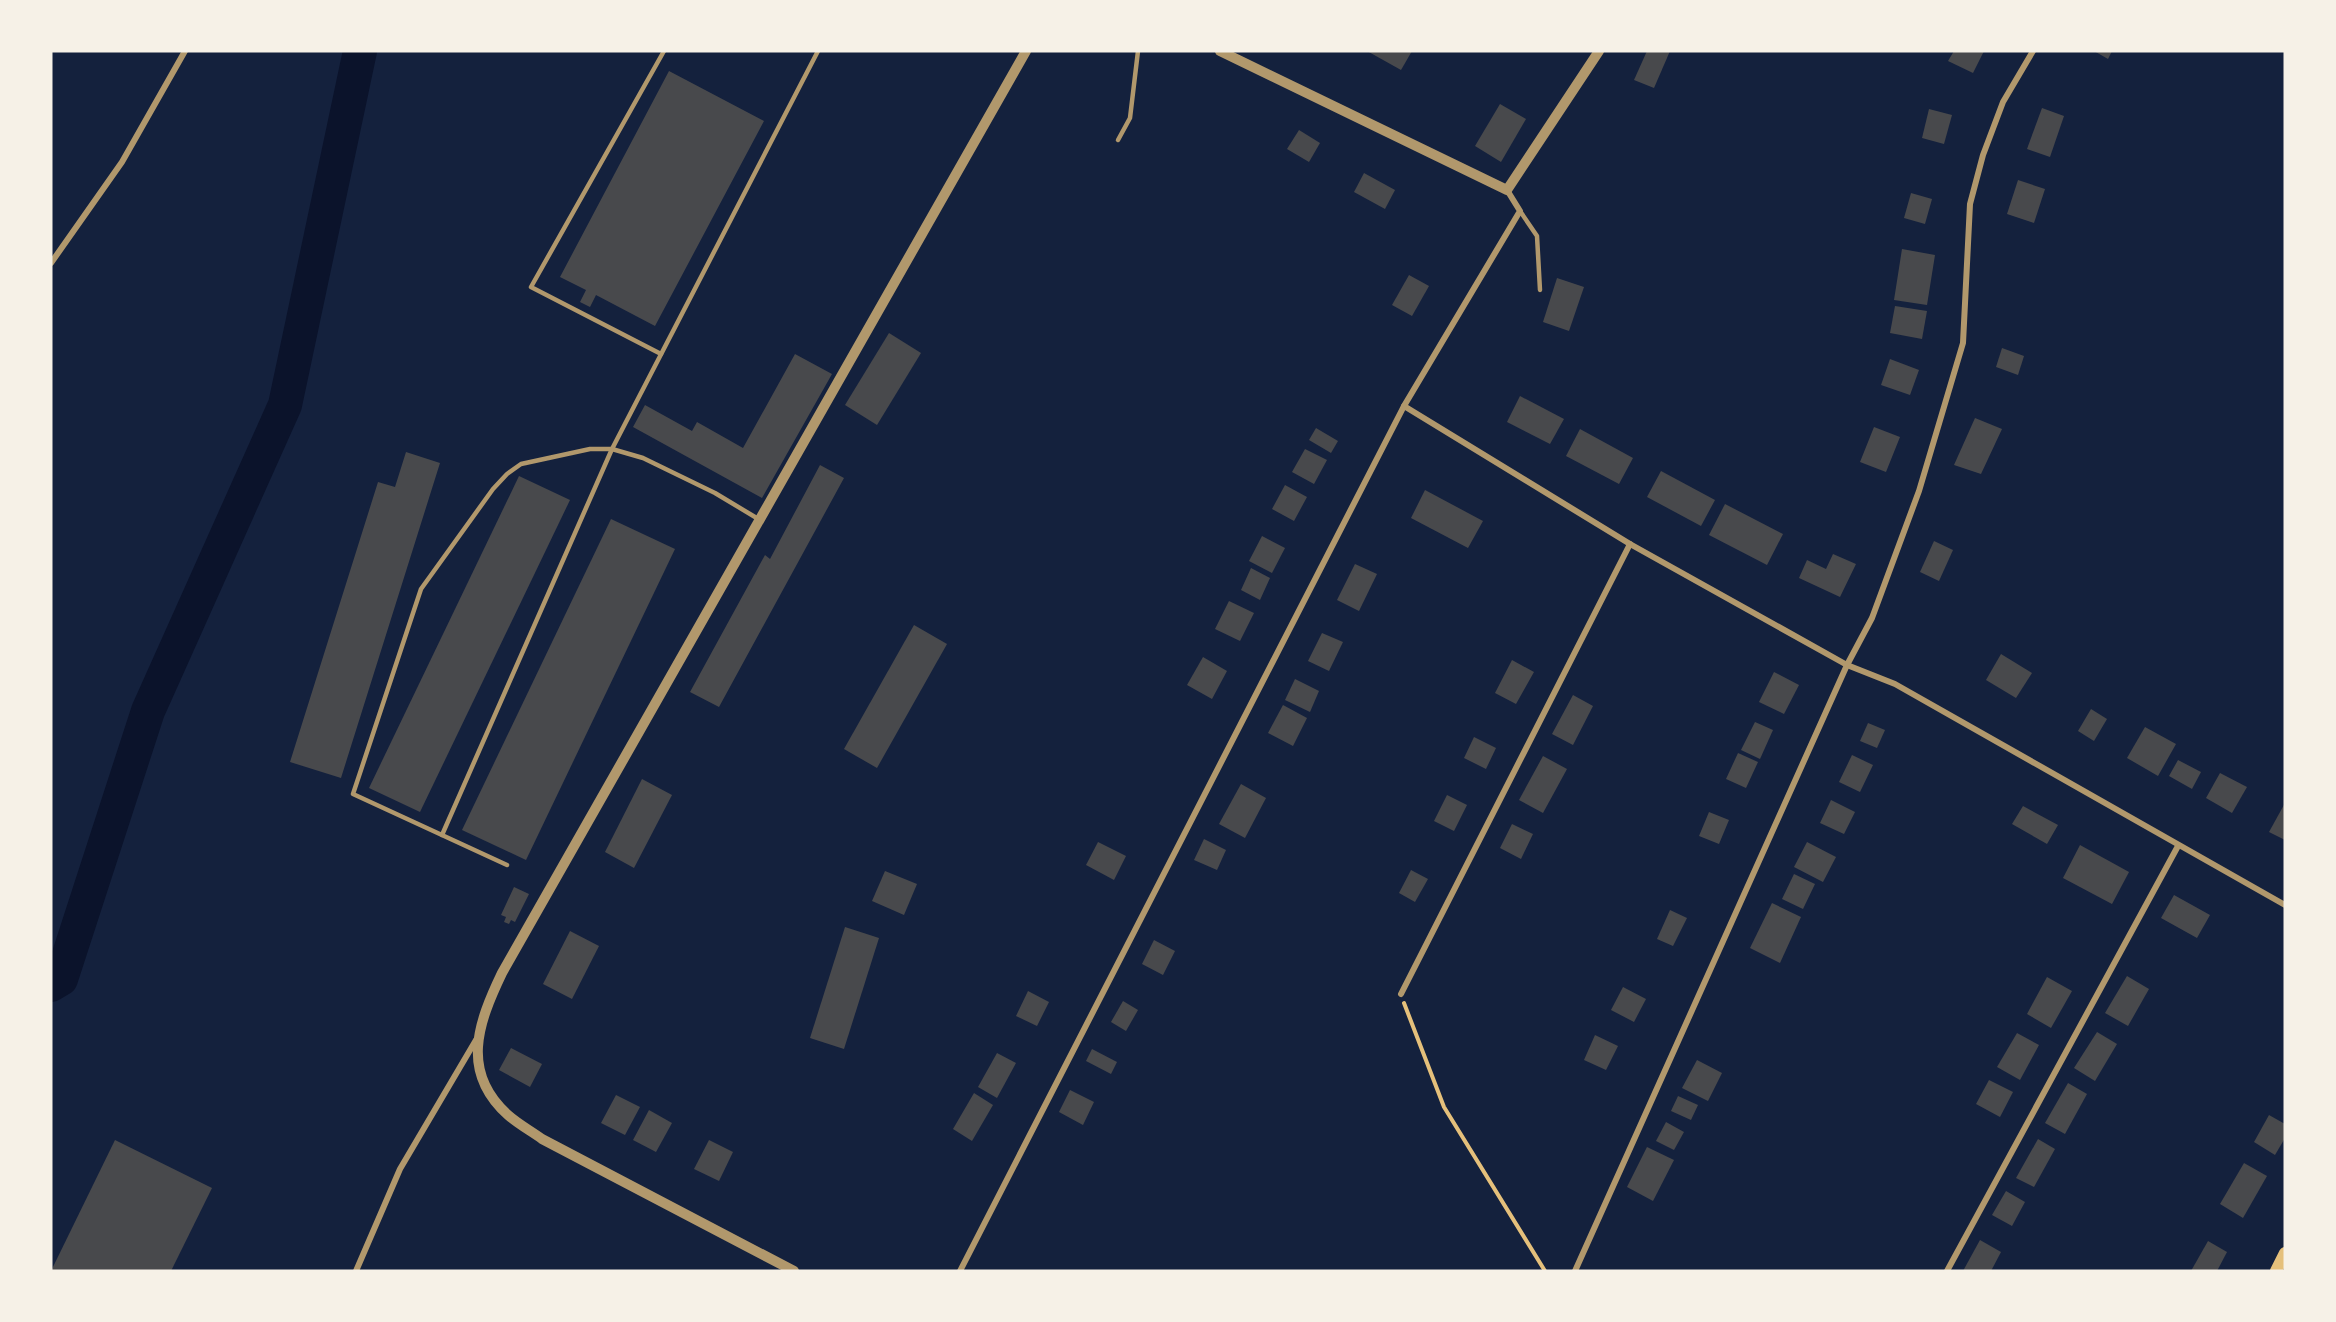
<svg xmlns="http://www.w3.org/2000/svg" width="2336" height="1322" font-family="'PT Sans',sans-serif">
<style>
.lines{fill:none;stroke-linecap:round;stroke-linejoin:round}
.river{stroke:#0b132b;stroke-width:34}
.building{fill:#48494c}
.path{stroke:#e5c07b;stroke-width:4}
.service{stroke:#b1986c;stroke-width:4.5}
.minor{stroke:#b1986c;stroke-width:6}
.tertiary{stroke:#b1986c;stroke-width:10}
.secondary{stroke:#e5c07b;stroke-width:12}
</style>
<rect width="100%" height="100%" fill="#14213d"/>
<g class="lines">
<path class="river" d="M 51,985 L 61,979 L 148,711 L 285,405 L 360,51"/>
</g>
<g class="building">
<path d="M 1367,51 L 1412,51 L 1401,70 Z"/>
<path d="M 1647,51 L 1670,51 L 1654,88 L 1634,80 Z"/>
<path d="M 1954,51 L 1984,51 L 1973,73 L 1948,61 Z"/>
<path d="M 2094,51 L 2112,51 L 2108,59 Z"/>
<path d="M 669,71 L 764,121 L 655,326 L 596,295 L 590,307 L 580,302 L 586,290 L 560,277 Z"/>
<path d="M 1500,104 L 1526,119 L 1501,162 L 1475,146 Z"/>
<path d="M 2042,108 L 2064,116 L 2050,157 L 2027,149 Z"/>
<path d="M 1929,109 L 1952,115 L 1944,144 L 1922,138 Z"/>
<path d="M 1299,130 L 1320,143 L 1309,162 L 1287,149 Z"/>
<path d="M 1364,173 L 1395,190 L 1385,209 L 1354,192 Z"/>
<path d="M 2018,180 L 2045,189 L 2034,223 L 2007,214 Z"/>
<path d="M 1911,193 L 1932,199 L 1925,224 L 1904,218 Z"/>
<path d="M 1902,249 L 1935,255 L 1927,305 L 1894,300 Z"/>
<path d="M 1409,275 L 1429,286 L 1412,316 L 1392,305 Z"/>
<path d="M 1557,278 L 1584,287 L 1569,331 L 1543,322 Z"/>
<path d="M 1895,306 L 1927,311 L 1922,339 L 1890,333 Z"/>
<path d="M 889,333 L 921,353 L 877,425 L 845,405 Z"/>
<path d="M 2002,348 L 2024,356 L 2018,375 L 1996,367 Z"/>
<path d="M 795,354 L 832,374 L 762,498 L 633,427 L 645,405 L 692,431 L 697,422 L 743,448 Z"/>
<path d="M 1890,359 L 1919,370 L 1910,395 L 1881,385 Z"/>
<path d="M 1520,396 L 1564,419 L 1550,444 L 1507,422 Z"/>
<path d="M 1975,418 L 2002,429 L 1981,474 L 1954,465 Z"/>
<path d="M 1874,427 L 1900,437 L 1886,472 L 1860,462 Z"/>
<path d="M 1316,428 L 1338,441 L 1331,453 L 1309,440 Z"/>
<path d="M 1580,429 L 1633,458 L 1619,484 L 1566,456 Z"/>
<path d="M 1305,449 L 1327,460 L 1314,484 L 1292,472 Z"/>
<path d="M 406,452 L 440,463 L 341,778 L 290,762 L 378,482 L 395,487 Z"/>
<path d="M 820,465 L 844,478 L 719,707 L 690,692 L 765,555 L 770,559 Z"/>
<path d="M 1661,471 L 1715,500 L 1701,526 L 1647,497 Z"/>
<path d="M 519,476 L 570,500 L 420,812 L 369,788 Z"/>
<path d="M 1285,485 L 1307,497 L 1294,521 L 1272,509 Z"/>
<path d="M 1425,490 L 1483,521 L 1468,548 L 1411,518 Z"/>
<path d="M 1725,504 L 1783,534 L 1767,565 L 1709,535 Z"/>
<path d="M 611,519 L 675,549 L 526,860 L 462,830 Z"/>
<path d="M 1262,536 L 1285,548 L 1272,573 L 1249,561 Z"/>
<path d="M 1934,541 L 1953,550 L 1939,581 L 1920,572 Z"/>
<path d="M 1833,554 L 1856,564 L 1840,597 L 1799,578 L 1807,560 L 1826,569 Z"/>
<path d="M 1355,564 L 1377,574 L 1359,611 L 1337,600 Z"/>
<path d="M 1251,568 L 1270,578 L 1260,600 L 1241,590 Z"/>
<path d="M 1229,601 L 1254,613 L 1240,641 L 1215,629 Z"/>
<path d="M 914,625 L 947,644 L 877,768 L 844,749 Z"/>
<path d="M 1322,633 L 1343,642 L 1329,671 L 1308,661 Z"/>
<path d="M 2001,654 L 2032,673 L 2016,698 L 1986,680 Z"/>
<path d="M 1203,657 L 1227,671 L 1212,699 L 1187,685 Z"/>
<path d="M 1512,660 L 1534,672 L 1516,704 L 1495,693 Z"/>
<path d="M 1774,672 L 1799,685 L 1784,714 L 1759,702 Z"/>
<path d="M 1295,679 L 1319,691 L 1310,712 L 1285,700 Z"/>
<path d="M 1573,695 L 1593,706 L 1573,745 L 1552,734 Z"/>
<path d="M 1283,705 L 1307,718 L 1293,746 L 1268,733 Z"/>
<path d="M 2091,709 L 2107,719 L 2094,741 L 2078,731 Z"/>
<path d="M 1755,722 L 1773,730 L 1760,759 L 1741,750 Z"/>
<path d="M 1868,723 L 1885,730 L 1877,748 L 1860,741 Z"/>
<path d="M 2145,727 L 2176,744 L 2158,776 L 2127,758 Z"/>
<path d="M 1474,737 L 1496,748 L 1486,769 L 1464,758 Z"/>
<path d="M 1738,753 L 1758,762 L 1746,788 L 1726,779 Z"/>
<path d="M 1852,755 L 1873,765 L 1860,792 L 1839,782 Z"/>
<path d="M 1543,756 L 1567,769 L 1543,813 L 1519,800 Z"/>
<path d="M 2178,760 L 2201,772 L 2192,789 L 2169,776 Z"/>
<path d="M 2220,773 L 2247,787 L 2232,813 L 2206,798 Z"/>
<path d="M 642,779 L 672,795 L 634,868 L 605,852 Z"/>
<path d="M 1241,784 L 1266,798 L 1245,838 L 1219,824 Z"/>
<path d="M 1447,795 L 1467,805 L 1454,831 L 1434,821 Z"/>
<path d="M 1831,800 L 1855,812 L 1844,834 L 1820,823 Z"/>
<path d="M 2285,803 L 2285,840 L 2269,832 Z"/>
<path d="M 2023,806 L 2058,825 L 2047,844 L 2012,824 Z"/>
<path d="M 1709,812 L 1729,820 L 1719,844 L 1699,836 Z"/>
<path d="M 1512,824 L 1533,834 L 1521,859 L 1500,848 Z"/>
<path d="M 1204,839 L 1226,850 L 1217,870 L 1194,860 Z"/>
<path d="M 1098,842 L 1126,856 L 1114,880 L 1086,865 Z"/>
<path d="M 1807,842 L 1836,857 L 1823,882 L 1794,867 Z"/>
<path d="M 2080,845 L 2129,872 L 2112,904 L 2063,878 Z"/>
<path d="M 1411,870 L 1428,879 L 1415,902 L 1399,893 Z"/>
<path d="M 885,871 L 917,884 L 904,915 L 872,901 Z"/>
<path d="M 1794,874 L 1815,884 L 1803,909 L 1782,899 Z"/>
<path d="M 514,887 L 529,894 L 515,922 L 511,920 L 509,924 L 504,922 L 506,917 L 501,915 Z"/>
<path d="M 2174,895 L 2210,915 L 2197,938 L 2161,918 Z"/>
<path d="M 1772,903 L 1801,917 L 1780,963 L 1750,948 Z"/>
<path d="M 1670,910 L 1687,918 L 1673,946 L 1657,939 Z"/>
<path d="M 845,927 L 879,938 L 844,1049 L 810,1038 Z"/>
<path d="M 570,931 L 599,946 L 572,999 L 543,984 Z"/>
<path d="M 1154,940 L 1175,951 L 1163,975 L 1142,964 Z"/>
<path d="M 2127,976 L 2149,989 L 2128,1026 L 2105,1013 Z"/>
<path d="M 2047,977 L 2072,991 L 2051,1028 L 2027,1014 Z"/>
<path d="M 1623,987 L 1646,999 L 1634,1022 L 1611,1010 Z"/>
<path d="M 1028,991 L 1049,1002 L 1037,1026 L 1016,1016 Z"/>
<path d="M 1123,1001 L 1138,1010 L 1126,1031 L 1111,1022 Z"/>
<path d="M 2097,1032 L 2117,1044 L 2095,1081 L 2074,1068 Z"/>
<path d="M 2017,1033 L 2039,1045 L 2020,1080 L 1997,1067 Z"/>
<path d="M 1595,1035 L 1618,1046 L 1606,1070 L 1584,1060 Z"/>
<path d="M 511,1048 L 542,1064 L 530,1087 L 499,1070 Z"/>
<path d="M 1092,1049 L 1117,1062 L 1111,1074 L 1086,1061 Z"/>
<path d="M 997,1053 L 1016,1063 L 997,1098 L 978,1087 Z"/>
<path d="M 1697,1060 L 1722,1073 L 1708,1101 L 1682,1088 Z"/>
<path d="M 1989,1080 L 2013,1092 L 2000,1117 L 1976,1104 Z"/>
<path d="M 2068,1083 L 2087,1094 L 2065,1134 L 2045,1123 Z"/>
<path d="M 1070,1090 L 1094,1102 L 1083,1125 L 1059,1112 Z"/>
<path d="M 974,1093 L 993,1105 L 972,1141 L 953,1129 Z"/>
<path d="M 616,1095 L 640,1107 L 625,1135 L 601,1123 Z"/>
<path d="M 1678,1096 L 1698,1105 L 1691,1120 L 1671,1111 Z"/>
<path d="M 649,1110 L 672,1123 L 656,1152 L 633,1140 Z"/>
<path d="M 2269,1115 L 2285,1124 L 2285,1138 L 2275,1155 L 2254,1142 Z"/>
<path d="M 1666,1122 L 1684,1132 L 1674,1150 L 1656,1141 Z"/>
<path d="M 2038,1139 L 2055,1149 L 2034,1187 L 2016,1178 Z"/>
<path d="M 115,1140 L 212,1188 L 171,1271 L 51,1271 Z"/>
<path d="M 709,1140 L 733,1152 L 719,1181 L 694,1169 Z"/>
<path d="M 1647,1147 L 1674,1160 L 1653,1201 L 1627,1187 Z"/>
<path d="M 2244,1163 L 2267,1176 L 2243,1218 L 2220,1204 Z"/>
<path d="M 2006,1191 L 2025,1202 L 2012,1226 L 1992,1215 Z"/>
<path d="M 1980,1240 L 2001,1252 L 1991,1271 L 1963,1271 Z"/>
<path d="M 2208,1241 L 2227,1252 L 2217,1271 L 2191,1271 Z"/>
</g>
<g class="lines">
<path class="path" d="M 1404,1003 L 1444,1107 L 1545,1271"/>
<g class="service">
<path d="M 1118,140 L 1130,118 L 1138,51"/>
<path d="M 1520,211 L 1537,236 L 1540,290"/>
<path d="M 661,354 L 531,287 L 664,51"/>
<path d="M 442,835 L 612,449 L 818,51"/>
<path d="M 507,865 L 353,794 L 421,589 L 493,489 L 507,474 L 521,464 L 590,449 L 612,449 L 643,458 L 715,493 L 760,520"/>
</g>
<g class="minor">
<path d="M 51,263 L 122,162 L 185,51"/>
<path d="M 1404,406 L 1630,544 L 1847,665 L 1895,684 L 2285,905"/>
<path d="M 1401,994 L 1630,544"/>
<path d="M 356,1271 L 400,1169 L 476,1040"/>
<path d="M 960,1271 L 1404,406 L 1520,211 L 1507,190"/>
<path d="M 1575,1271 L 1847,665 L 1872,618 L 1919,491 L 1963,343 L 1970,204 L 1983,155 L 2003,102 L 2033,51"/>
<path d="M 1947,1271 L 2178,846"/>
</g>
<g class="tertiary">
<path d="M 1220,51 L 1507,190 L 1599,51"/>
<path d="M 794,1271 L 542,1139 C 531,1131 518,1124 508,1115 C 460,1072 478,1023 502,973 L 1026,51"/>
</g>
<path class="secondary" d="M 2276,1271 L 2285,1253"/>
</g>
<rect width="2336" height="1322" fill="none" stroke="#f6f1e7" stroke-width="105"/>
</svg>
